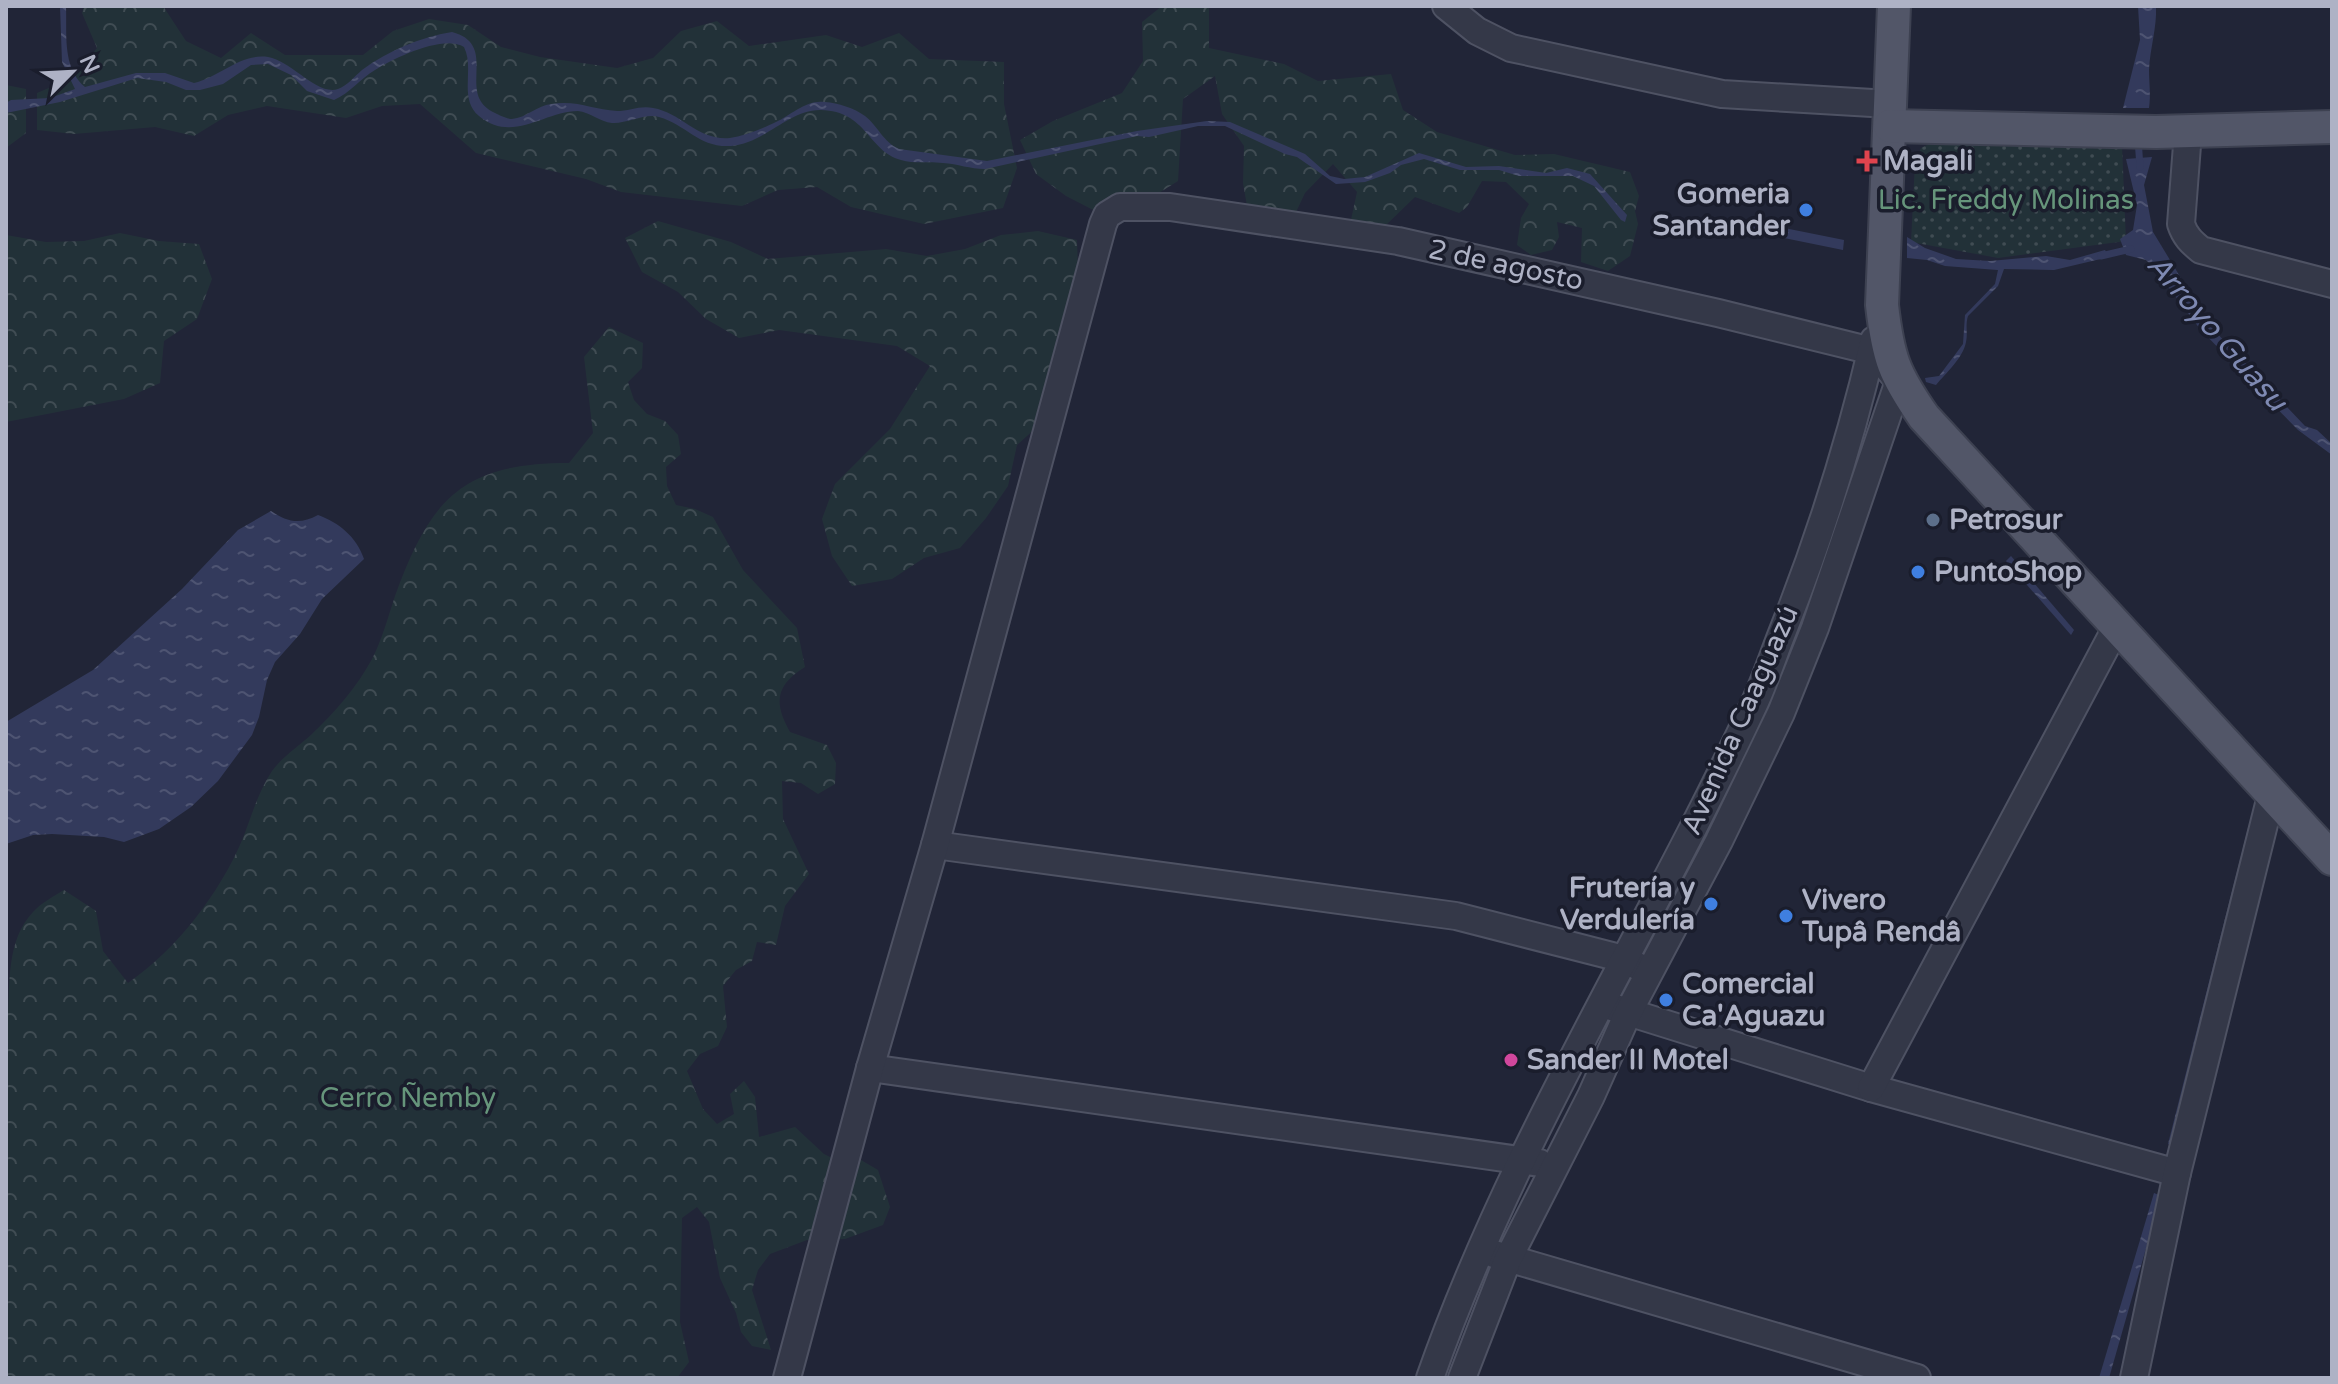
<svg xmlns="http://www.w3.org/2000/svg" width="2338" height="1384" font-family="'Varela Round',sans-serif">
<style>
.grass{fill:url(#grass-dots)}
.forest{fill:url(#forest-crowns)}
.water{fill:url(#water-ripples)}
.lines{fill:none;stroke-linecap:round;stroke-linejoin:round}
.stream{stroke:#333a5c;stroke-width:7}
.minor-casing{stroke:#4e5263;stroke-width:30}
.major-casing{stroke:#3d4151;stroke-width:36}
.minor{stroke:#343848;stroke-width:26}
.major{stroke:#525668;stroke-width:32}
.health-dot{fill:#e0444e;stroke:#1a1d2c;stroke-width:3}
.shop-dot{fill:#3f7fe0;stroke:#1a1d2c;stroke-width:3}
.service-dot{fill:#5c6f8a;stroke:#1a1d2c;stroke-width:3}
.hotel-dot{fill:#d1479c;stroke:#1a1d2c;stroke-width:3}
.labels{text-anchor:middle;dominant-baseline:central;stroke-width:7;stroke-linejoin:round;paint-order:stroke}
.poi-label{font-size:28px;font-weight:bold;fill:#aeb2c5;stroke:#1a1d2c;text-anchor:start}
.park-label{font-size:28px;fill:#66957b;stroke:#1a1d2c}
.street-label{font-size:28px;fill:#aeb2c5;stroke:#1a1d2c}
.water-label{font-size:30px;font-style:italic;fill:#7e89b2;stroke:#1a1d2c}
</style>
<defs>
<pattern id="grass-dots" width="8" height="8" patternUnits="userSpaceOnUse" patternTransform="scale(2)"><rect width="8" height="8" fill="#223138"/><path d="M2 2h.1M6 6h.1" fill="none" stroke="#404c53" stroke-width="1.8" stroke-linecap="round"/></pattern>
<pattern id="forest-crowns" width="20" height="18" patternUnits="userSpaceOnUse" patternTransform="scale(2)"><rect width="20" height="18" fill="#223138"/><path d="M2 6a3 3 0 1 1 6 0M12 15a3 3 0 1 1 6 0" fill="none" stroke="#404c53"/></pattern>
<pattern id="water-ripples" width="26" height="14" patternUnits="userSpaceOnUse" patternTransform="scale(2)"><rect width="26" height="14" fill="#333a5c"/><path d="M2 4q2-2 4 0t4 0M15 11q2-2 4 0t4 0" fill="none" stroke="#4e5472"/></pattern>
</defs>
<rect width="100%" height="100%" fill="#212537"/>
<path class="grass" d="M 1929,144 L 2122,145 L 2126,241 L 1998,258 L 1911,242 L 1915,162 L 1921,148 Z"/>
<g class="forest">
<path d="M 84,6 L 163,6 L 186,41 L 221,58 L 251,33 L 285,55 L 363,55 L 393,31 L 429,19 L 468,25 L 501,47 L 540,57 L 617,68 L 653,58 L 681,31 L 717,21 L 749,46 L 826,35 L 862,47 L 899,33 L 929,59 L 1004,62 L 1004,104 L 1017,168 L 1003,208 L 924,224 L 851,207 L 817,187 L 778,190 L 742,206 L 621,192 L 586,179 L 476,153 L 420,104 L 382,106 L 346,118 L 267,106 L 228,115 L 194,136 L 155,127 L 74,134 L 37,130 L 37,93 L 72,78 L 97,48 L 82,13 Z"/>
<path d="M 1162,6 L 1209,6 L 1209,48 L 1284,64 L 1318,81 L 1391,74 L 1403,110 L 1437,132 L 1515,155 L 1554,154 L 1630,172 L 1639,196 L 1635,211 L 1638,224 L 1630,256 L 1608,271 L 1581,262 L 1582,228 L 1557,222 L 1559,237 L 1552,250 L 1531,255 L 1517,245 L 1521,218 L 1529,204 L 1506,182 L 1482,181 L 1467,207 L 1459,213 L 1415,197 L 1386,225 L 1349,229 L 1357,192 L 1333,164 L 1305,193 L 1288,229 L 1250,223 L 1243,183 L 1244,146 L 1222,114 L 1215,76 L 1183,99 L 1178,181 L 1143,203 L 1103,215 L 1066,196 L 1036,174 L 1020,140 L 1053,121 L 1122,93 L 1143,61 L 1142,22 Z"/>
<path d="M 6,85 L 26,89 L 26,133 L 6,148 Z"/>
<path d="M 658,221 L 731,242 L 768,259 L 886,249 L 927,256 L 965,249 L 1001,235 L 1038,231 L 1077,240 L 1079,298 L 1046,419 L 1017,445 L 1008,486 L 986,518 L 960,548 L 924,558 L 892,579 L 852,586 L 832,556 L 822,519 L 835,484 L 890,429 L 930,366 L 897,346 L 779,330 L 739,338 L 706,319 L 678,292 L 642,272 L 625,238 Z"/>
<path d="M 120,233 L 159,241 L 199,244 L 212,279 L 197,319 L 164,341 L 160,383 L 124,399 L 6,422 L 6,235 L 46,242 L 84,241 Z"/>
<path d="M 609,327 L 643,343 L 642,368 L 628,382 L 634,400 L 647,414 L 665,421 L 678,435 L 681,454 L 666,467 L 667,486 L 676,505 L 695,509 L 713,517 L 743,570 L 797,628 L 805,667 C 776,685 773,702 790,732 L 827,745 L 836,763 L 835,784 L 818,794 L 801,783 L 782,781 L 783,819 L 809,874 L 785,906 L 776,945 L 757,942 L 752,961 L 736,970 L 723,986 L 727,1027 L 718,1046 L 700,1054 L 687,1071 L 703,1109 L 717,1124 L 734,1114 L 730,1094 L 744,1081 L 755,1097 L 759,1137 L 795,1127 L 824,1154 L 842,1163 L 861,1160 L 878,1170 L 890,1207 L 883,1225 L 845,1239 L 807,1240 L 770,1254 L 758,1270 L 752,1290 L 771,1350 L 752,1346 L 741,1332 L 736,1313 L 720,1278 L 709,1222 L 697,1207 L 682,1218 L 680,1322 L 689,1362 L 677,1378 L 6,1378 L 6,1038 C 12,996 2,945 33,912 C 41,903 54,896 64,890 L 96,911 L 103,951 L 128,983 C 177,949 220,893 243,838 C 252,815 258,792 272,771 C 282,757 299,746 312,734 C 335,712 357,687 372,659 C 382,640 388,617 395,596 C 430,500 461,463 569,463 L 593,433 L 584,357 Z"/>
</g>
<g class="water">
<path d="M 60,6 L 66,6 C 67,34 62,68 85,87 L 136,73 L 165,73 L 194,83 C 220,77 240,53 268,57 C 292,61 317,96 338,89 C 347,86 355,76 362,70 C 388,51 420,37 452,32 C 501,45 454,95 495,113 C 499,115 507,119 512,119 C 526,118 538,105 551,104 C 578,100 593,110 617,111 C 629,111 641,105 653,108 C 682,113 698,141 730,138 C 744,136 764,128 776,122 C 791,115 807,99 825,102 C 838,103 854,108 865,116 C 878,126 883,142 899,149 L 987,161 L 1137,131 L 1207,121 L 1230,122 L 1305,154 L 1330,176 L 1344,179 L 1365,177 L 1419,153 L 1466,167 L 1499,166 L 1546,173 L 1567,168 L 1590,174 L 1627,215 L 1625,222 L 1621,220 L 1594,186 L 1573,176 L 1519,176 L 1499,170 L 1460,170 L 1424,159 L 1401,165 L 1390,173 L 1365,182 L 1336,184 L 1297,157 L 1285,154 L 1225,126 L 1198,126 L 1149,137 L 1137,136 L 985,169 C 970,169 958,164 943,163 C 930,161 914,164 901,160 C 868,151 867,111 821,110 C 789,109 764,144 731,146 C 699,148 687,125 659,117 C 645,113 627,124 612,123 C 600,122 590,112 578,111 C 544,111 513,144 479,116 C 458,98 475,69 464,47 C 444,34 394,58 375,70 C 360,79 350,93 334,100 L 307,91 L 291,75 L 268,64 L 251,65 L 223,84 L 200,90 L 186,90 L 166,82 L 137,78 L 60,102 L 6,113 L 6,103 L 11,100 L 50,98 L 75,89 L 62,62 Z"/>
<path d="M 2138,6 L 2156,6 C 2157,28 2150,48 2149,70 C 2149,83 2151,95 2149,108 L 2123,108 L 2140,40 Z"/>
<path d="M 2152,157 L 2144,185 L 2153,232 L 2210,326 L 2305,426 L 2317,430 L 2332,444 L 2332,455 L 2298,430 L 2200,329 L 2154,268 L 2146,260 L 2126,255 L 2120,239 L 2133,230 L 2137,205 L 2126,159 Z"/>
<path d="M 1754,222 L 1844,240 L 1843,250 L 1750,231 L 1704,230 L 1704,223 Z"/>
<path d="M 1907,237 L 1925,248 L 1956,259 L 1990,261 L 2046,256 L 2070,260 L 2105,250 L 2109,257 L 2054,270 L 2004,269 L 1998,286 L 1968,316 C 1965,325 1968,333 1966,342 C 1963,358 1946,373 1936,385 L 1926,382 L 1925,378 L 1939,376 L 1963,344 L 1965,315 L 1995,284 L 1998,270 L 1945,266 L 1927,260 L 1907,258 Z"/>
<path d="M 271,511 C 287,522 300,525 318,515 C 339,523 356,536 364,559 L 322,599 L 300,634 L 275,662 L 267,680 L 259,717 L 252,735 L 218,781 L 191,807 L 159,829 L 124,842 L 104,837 L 52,834 L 33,835 L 6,844 L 6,722 L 93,670 L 182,589 L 238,530 Z"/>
<path d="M 2011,556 L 2074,630 L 2071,635 L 2006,561 Z"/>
<path d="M 2248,828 L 2255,831 L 2174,1146 L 2168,1144 Z"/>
<path d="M 2154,1193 L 2161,1196 L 2109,1378 L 2099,1378 Z"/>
</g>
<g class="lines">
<g class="stream">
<path d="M 2138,139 L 2140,167"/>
<path d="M 2101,256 L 2131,249"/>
</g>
<defs>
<g id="minor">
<path d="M 1446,6 L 1477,31 L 1511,48 L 1722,94 L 1889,104"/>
<path d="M 2188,132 L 2181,224 C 2185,236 2191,242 2201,250 L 2332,284"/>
<path d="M 935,845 L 1456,916 L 1624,959 L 1639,967"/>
<path d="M 1612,1007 L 1871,1088 L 2177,1173"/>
<path d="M 870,1068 L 1540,1163"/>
<path d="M 1871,1088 L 2117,626"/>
<path d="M 1494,1254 L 1917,1378"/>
<path d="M 787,1378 L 870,1068 L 935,845 L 1103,224 L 1107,215 L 1120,207 L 1170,207 L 1398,241 L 1718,313 L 1872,351 L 1899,381 L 1815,628 L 1781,713 L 1719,841 L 1628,1013 L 1591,1096 L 1508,1259 L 1462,1378"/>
<path d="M 1430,1378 C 1513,1141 1650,928 1755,702 C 1766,678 1774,653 1784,628 C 1821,535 1851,438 1874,340"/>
<path d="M 2134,1378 L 2177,1173 L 2272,792"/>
</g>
<g id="major">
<path d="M 1894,6 L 1882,305 C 1888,358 1894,374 1924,417 L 2332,859"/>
<path d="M 1890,126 L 2156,132 L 2332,127"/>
</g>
</defs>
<use href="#minor" class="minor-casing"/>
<use href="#major" class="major-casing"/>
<use href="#minor" class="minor"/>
<use href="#major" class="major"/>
</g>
<path class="health-dot" d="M1863 149h8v8h8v8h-8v8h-8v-8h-8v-8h8z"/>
<g class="shop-dot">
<circle cx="1806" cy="210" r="8"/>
<circle cx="1918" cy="572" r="8"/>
<circle cx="1711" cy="904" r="8"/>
<circle cx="1786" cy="916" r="8"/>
<circle cx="1666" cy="1000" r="8"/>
</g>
<circle class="service-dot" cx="1933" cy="520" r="8"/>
<circle class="hotel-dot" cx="1511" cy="1060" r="8"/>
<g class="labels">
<g class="poi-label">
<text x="1883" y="161">Magali</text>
<text x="1790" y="194" text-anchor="end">Gomeria<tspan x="1790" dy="32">Santander</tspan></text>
<text x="1949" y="520">Petrosur</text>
<text x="1934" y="572">PuntoShop</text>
<text x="1695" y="888" text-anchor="end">Frutería y<tspan x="1695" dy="32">Verdulería</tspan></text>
<text x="1802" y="900">Vivero<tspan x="1802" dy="32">Tupâ Rendâ</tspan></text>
<text x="1682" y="984">Comercial<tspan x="1682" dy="32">Ca'Aguazu</tspan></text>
<text x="1527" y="1060">Sander II Motel</text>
</g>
<g class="park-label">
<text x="2006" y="200">Lic. Freddy Molinas</text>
<text x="408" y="1098">Cerro Ñemby</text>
</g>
<g class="street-label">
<text transform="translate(1506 265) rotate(12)">2 de agosto</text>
<text transform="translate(1740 720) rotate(-66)">Avenida Caaguazú</text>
</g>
<g class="water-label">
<text transform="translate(2217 333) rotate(49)">Arroyo Guasu</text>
</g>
</g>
<rect width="2338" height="1384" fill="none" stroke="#aeb2c5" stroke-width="16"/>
<g transform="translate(72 72) rotate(66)" stroke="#1a1d2c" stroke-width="6" paint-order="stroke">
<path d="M0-6L14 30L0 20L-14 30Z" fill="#aeb2c5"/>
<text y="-12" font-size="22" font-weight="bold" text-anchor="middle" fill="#aeb2c5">N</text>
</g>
</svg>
